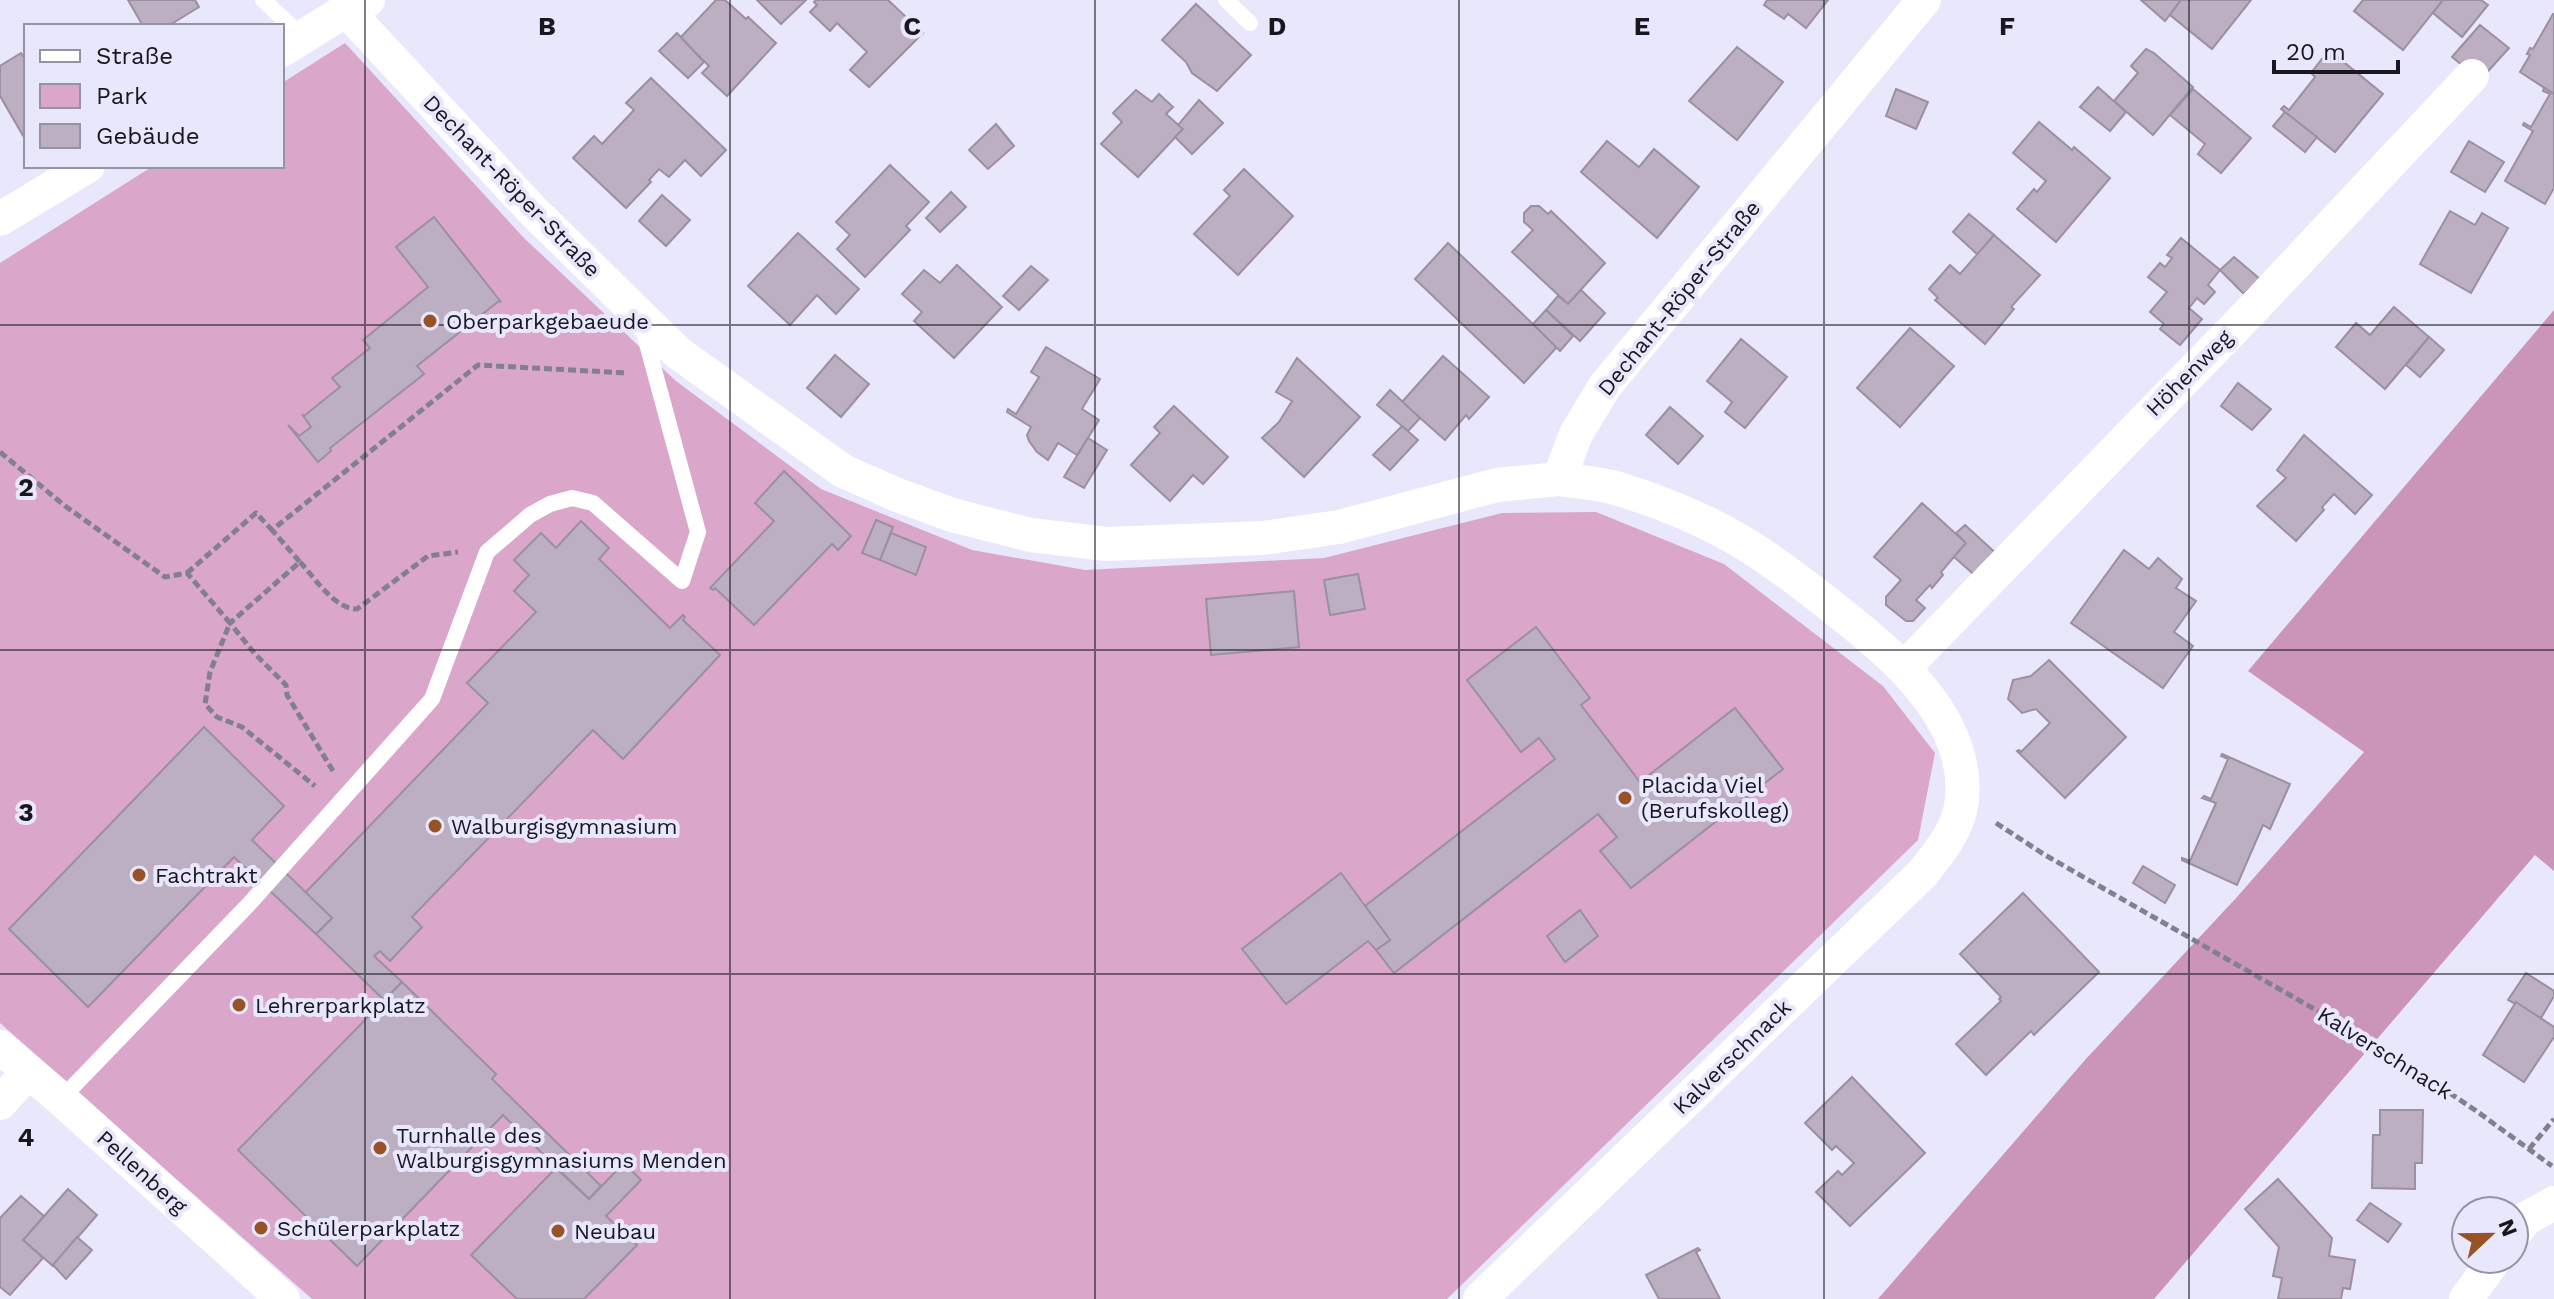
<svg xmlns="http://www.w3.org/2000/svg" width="2554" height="1299" font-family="'Work Sans',sans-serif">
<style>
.green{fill:#daa6ca}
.forest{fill:#cb95ba}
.building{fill:#bcafc2;stroke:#9b8fa1;stroke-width:2}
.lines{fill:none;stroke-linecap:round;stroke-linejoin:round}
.path{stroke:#82808f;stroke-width:5;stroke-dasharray:8 4;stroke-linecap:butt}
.lane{stroke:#fff;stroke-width:16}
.street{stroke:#fff;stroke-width:34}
.grid{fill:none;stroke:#18171f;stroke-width:2;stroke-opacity:0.55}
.poi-dot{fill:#975227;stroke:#e9e7fc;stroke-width:3}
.labels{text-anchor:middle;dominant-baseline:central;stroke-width:8;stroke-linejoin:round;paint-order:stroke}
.street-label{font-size:22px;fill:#18171f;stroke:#e9e7fc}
.poi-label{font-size:22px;fill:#18171f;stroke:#e9e7fc;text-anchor:start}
.grid-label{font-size:26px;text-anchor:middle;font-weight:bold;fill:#18171f;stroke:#e9e7fc;stroke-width:8;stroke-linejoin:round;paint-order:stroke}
</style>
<rect width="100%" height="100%" fill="#e9e7fc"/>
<path class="green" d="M 345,43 L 523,237 L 676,381 L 821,489 L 972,550 L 1085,570 L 1324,558 L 1502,513 L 1596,512 L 1724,564 L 1883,686 L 1935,753 L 1918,840 L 1447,1299 L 312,1299 L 0,1023 L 0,263 L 153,166 L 282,166 L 282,83 Z"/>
<path class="forest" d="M 2554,310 L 2554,871 L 2535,855 L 2154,1299 L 1878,1299 L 2085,1060 L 2237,897 L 2364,752 L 2248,671 Z"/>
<g class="building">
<path d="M 128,0 L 195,0 L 199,7 L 168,26 L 143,26 Z"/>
<path d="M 716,0 L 725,0 L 746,19 L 748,17 L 776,43 L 727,96 L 702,73 L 709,66 L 680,38 Z"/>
<path d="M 757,0 L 806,0 L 781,24 Z"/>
<path d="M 816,0 L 888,0 L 923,33 L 869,87 L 850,70 L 867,52 L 837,23 L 830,31 L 810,12 L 817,5 L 814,2 Z"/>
<path d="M 1767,0 L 1828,0 L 1806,28 L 1788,14 L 1784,19 L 1764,5 Z"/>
<path d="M 2141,0 L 2181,0 L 2165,21 Z"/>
<path d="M 2181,0 L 2251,0 L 2212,49 L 2170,15 Z"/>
<path d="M 2363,0 L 2441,0 L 2442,1 L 2403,50 L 2354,11 Z"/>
<path d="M 2443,0 L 2481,0 L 2488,5 L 2462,37 L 2433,13 Z"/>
<path d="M 1196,4 L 1251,55 L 1217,91 L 1192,73 L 1186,62 L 1162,40 Z"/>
<path d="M 2553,14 L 2554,14 L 2554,94 L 2520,72 L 2530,55 L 2527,54 L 2530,48 L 2533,49 Z"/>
<path d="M 2480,25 L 2509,48 L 2480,80 L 2452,57 Z"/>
<path d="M 677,33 L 704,62 L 688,78 L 659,51 Z"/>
<path d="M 1737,47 L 1783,82 L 1737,140 L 1689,101 Z"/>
<path d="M 2146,49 L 2154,53 L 2193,87 L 2153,135 L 2114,101 L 2138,73 L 2131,66 Z"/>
<path d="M 2329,50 L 2383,94 L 2335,152 L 2281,109 L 2284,106 L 2289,110 L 2315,77 L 2311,73 Z"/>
<path d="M 21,53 L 26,61 L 25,139 L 0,96 L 0,66 Z"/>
<path d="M 651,78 L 726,150 L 701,176 L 685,160 L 669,177 L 659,169 L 649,180 L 651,182 L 626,208 L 573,158 L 594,136 L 602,144 L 634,110 L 626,103 Z"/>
<path d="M 2098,87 L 2126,112 L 2110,131 L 2080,107 Z"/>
<path d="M 2544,88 L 2554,94 L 2554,188 L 2545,204 L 2505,181 L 2533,131 L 2523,125 L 2524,123 L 2531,127 L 2550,94 L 2543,91 Z"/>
<path d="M 1896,89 L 1928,102 L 1916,129 L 1886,116 Z"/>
<path d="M 2193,89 L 2251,138 L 2221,173 L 2198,154 L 2205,144 L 2170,115 Z"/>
<path d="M 1136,90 L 1152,102 L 1159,94 L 1173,107 L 1166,114 L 1183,129 L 1138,177 L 1101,144 L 1122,122 L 1113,113 Z"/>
<path d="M 1199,100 L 1223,123 L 1192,154 L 1175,137 L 1183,129 L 1178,125 Z"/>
<path d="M 2285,112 L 2317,137 L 2305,152 L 2273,126 Z"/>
<path d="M 2039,122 L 2072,150 L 2074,147 L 2110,178 L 2056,242 L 2017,209 L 2034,189 L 2037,192 L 2046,181 L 2013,153 Z"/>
<path d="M 996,124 L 1014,146 L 988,169 L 969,150 Z"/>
<path d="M 1607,141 L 1639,167 L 1654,149 L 1699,187 L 1657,238 L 1581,172 Z"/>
<path d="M 2469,141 L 2504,162 L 2485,192 L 2451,172 Z"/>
<path d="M 890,165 L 929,202 L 906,226 L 910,230 L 865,277 L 837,249 L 850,235 L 836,222 Z"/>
<path d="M 1244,169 L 1293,216 L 1238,275 L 1194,234 L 1230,196 L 1224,190 Z"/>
<path d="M 951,192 L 966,207 L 940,232 L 926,218 Z"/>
<path d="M 662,195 L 690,220 L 666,246 L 639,221 Z"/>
<path d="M 1531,206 L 1539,206 L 1548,214 L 1551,211 L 1605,263 L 1568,304 L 1512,252 L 1533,230 L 1524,222 L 1524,213 Z"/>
<path d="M 2450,211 L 2475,225 L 2482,213 L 2508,228 L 2471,293 L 2420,264 Z"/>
<path d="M 1969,214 L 1994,235 L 1978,255 L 1953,232 Z"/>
<path d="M 434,217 L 501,302 L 499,301 L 417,366 L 424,374 L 330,448 L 331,451 L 318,462 L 288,425 L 299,436 L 311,427 L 302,414 L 304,416 L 340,387 L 332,378 L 370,348 L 363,340 L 428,287 L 396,247 Z"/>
<path d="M 798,233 L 859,289 L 836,314 L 817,295 L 790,325 L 748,286 Z"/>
<path d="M 1994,235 L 2040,275 L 2011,307 L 2014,309 L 1985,344 L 1935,300 L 1938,298 L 1929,289 L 1950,265 L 1960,274 Z"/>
<path d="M 2181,238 L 2220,270 L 2208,285 L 2215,292 L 2204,304 L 2197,298 L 2189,308 L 2202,319 L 2180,345 L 2160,329 L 2164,324 L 2150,312 L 2167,292 L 2148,277 L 2160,263 L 2165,267 L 2172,258 L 2167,255 Z"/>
<path d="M 1448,243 L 1557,347 L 1524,383 L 1415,279 Z"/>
<path d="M 2234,257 L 2260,279 L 2244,294 L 2220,270 Z"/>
<path d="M 957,265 L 1002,307 L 954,358 L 914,321 L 922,312 L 902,294 L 924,270 L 940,283 Z"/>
<path d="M 1031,266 L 1048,280 L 1019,310 L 1003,296 Z"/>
<path d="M 1581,290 L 1605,313 L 1580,341 L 1546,310 L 1558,296 L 1568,304 Z"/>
<path d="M 2394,307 L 2429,337 L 2385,389 L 2336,347 L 2356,323 L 2370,335 Z"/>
<path d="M 1546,310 L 1573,336 L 1560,351 L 1533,324 Z"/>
<path d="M 1910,328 L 1954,366 L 1900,427 L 1857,388 Z"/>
<path d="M 2429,337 L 2444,350 L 2420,377 L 2406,365 Z"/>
<path d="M 1741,339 L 1787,377 L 1745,428 L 1725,412 L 1732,402 L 1707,381 Z"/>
<path d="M 1046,347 L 1100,379 L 1082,409 L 1099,420 L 1088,438 L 1077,455 L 1058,443 L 1048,460 L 1037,452 L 1029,441 L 1027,435 L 1031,427 L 1007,412 L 1008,409 L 1016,414 L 1039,377 L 1031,372 Z"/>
<path d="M 835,355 L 869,384 L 841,417 L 807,388 Z"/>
<path d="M 1443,356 L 1489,397 L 1469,419 L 1466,415 L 1445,440 L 1402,402 Z"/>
<path d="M 1297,358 L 1360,417 L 1304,477 L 1262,438 L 1279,422 L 1292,401 L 1276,392 Z"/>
<path d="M 2238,383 L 2271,409 L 2252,430 L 2221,406 Z"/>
<path d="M 1390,390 L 1420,418 L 1408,431 L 1377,405 Z"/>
<path d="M 1174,406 L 1228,457 L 1203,484 L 1193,475 L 1170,501 L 1131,465 L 1160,433 L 1154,427 Z"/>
<path d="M 1670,407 L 1703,436 L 1678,464 L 1646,435 Z"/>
<path d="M 1402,426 L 1418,440 L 1390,470 L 1373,455 Z"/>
<path d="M 2304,435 L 2372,495 L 2355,514 L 2334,494 L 2322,507 L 2324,510 L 2296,541 L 2257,506 L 2286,478 L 2277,470 Z"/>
<path d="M 1088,438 L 1107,450 L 1084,488 L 1064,477 Z"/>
<path d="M 784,471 L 851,536 L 838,550 L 832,544 L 754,625 L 715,588 L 713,590 L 710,588 L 774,521 L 755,503 Z"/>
<path d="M 1922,503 L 1966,543 L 1941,572 L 1943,575 L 1932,588 L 1930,585 L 1916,600 L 1925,608 L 1913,621 L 1906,621 L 1886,605 L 1886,597 L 1901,580 L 1874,557 Z"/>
<path d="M 876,520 L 893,527 L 880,560 L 862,553 Z"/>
<path d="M 581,521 L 609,548 L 599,559 L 670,628 L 683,615 L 685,617 L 683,620 L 720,655 L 623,759 L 593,730 L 412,917 L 422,927 L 390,961 L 380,951 L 374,956 L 402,982 L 384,1000 L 316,934 L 332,918 L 305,893 L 488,703 L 467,683 L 536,612 L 514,591 L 529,575 L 514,560 L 541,533 L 556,548 Z"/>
<path d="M 1965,525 L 1999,556 L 1978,578 L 1954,557 L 1966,543 L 1956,533 Z"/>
<path d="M 891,533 L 926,547 L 916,575 L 880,560 Z"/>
<path d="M 2124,550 L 2149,569 L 2158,558 L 2182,579 L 2176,588 L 2196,601 L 2174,632 L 2193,646 L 2163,688 L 2071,623 Z"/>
<path d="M 1358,574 L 1365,609 L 1330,615 L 1324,580 Z"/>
<path d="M 1294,591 L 1299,647 L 1211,655 L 1206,599 Z"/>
<path d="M 1536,627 L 1590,698 L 1581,705 L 1640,782 L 1735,708 L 1783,769 L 1631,888 L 1600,851 L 1617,837 L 1598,814 L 1394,973 L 1376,950 L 1390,940 L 1365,906 L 1555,759 L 1539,738 L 1521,752 L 1467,680 Z"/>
<path d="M 2049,660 L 2126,737 L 2065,798 L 2017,751 L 2019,750 L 2021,752 L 2050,723 L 2036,709 L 2022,713 L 2008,699 L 2013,680 L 2031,676 Z"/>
<path d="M 204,727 L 284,806 L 252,840 L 332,918 L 316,934 L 234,857 L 88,1007 L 9,929 Z"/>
<path d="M 2222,754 L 2290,784 L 2270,829 L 2263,825 L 2237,885 L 2182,860 L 2182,858 L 2190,861 L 2216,803 L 2202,798 L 2204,796 L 2211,799 L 2228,759 L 2221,756 Z"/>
<path d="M 2143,866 L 2175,885 L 2165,903 L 2133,883 Z"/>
<path d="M 1341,873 L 1390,940 L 1376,950 L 1368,941 L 1286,1004 L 1242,949 Z"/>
<path d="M 2023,893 L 2099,972 L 2034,1035 L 2031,1031 L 1986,1075 L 1956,1044 L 2001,1001 L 1999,999 L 2001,997 L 1960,954 Z"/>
<path d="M 1580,910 L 1598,936 L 1565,962 L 1547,936 Z"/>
<path d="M 2526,973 L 2554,991 L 2554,996 L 2541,1018 L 2508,1000 Z"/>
<path d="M 402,982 L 496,1074 L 492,1079 L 601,1186 L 589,1199 L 503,1115 L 357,1266 L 238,1150 Z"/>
<path d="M 2516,1002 L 2554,1027 L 2554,1037 L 2524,1082 L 2483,1055 Z"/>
<path d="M 1852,1077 L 1925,1153 L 1850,1226 L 1816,1192 L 1838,1171 L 1842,1175 L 1854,1163 L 1836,1146 L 1832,1150 L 1805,1123 Z"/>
<path d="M 2380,1110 L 2423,1110 L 2422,1163 L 2415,1163 L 2415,1189 L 2372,1188 L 2373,1135 L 2380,1135 Z"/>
<path d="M 624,1163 L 641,1180 L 606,1216 L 637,1245 L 584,1299 L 517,1299 L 471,1255 L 556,1168 L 589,1199 Z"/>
<path d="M 2278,1179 L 2332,1238 L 2329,1256 L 2355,1260 L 2350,1289 L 2343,1288 L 2341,1299 L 2278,1299 L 2282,1278 L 2273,1276 L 2279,1247 L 2245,1209 Z"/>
<path d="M 68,1189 L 97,1215 L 53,1266 L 23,1240 Z"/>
<path d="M 21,1196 L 44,1216 L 23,1240 L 43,1258 L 10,1295 L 0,1287 L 0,1218 Z"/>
<path d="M 2370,1203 L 2401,1224 L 2388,1242 L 2357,1220 Z"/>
<path d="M 77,1237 L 92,1250 L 66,1279 L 53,1265 Z"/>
<path d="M 1698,1248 L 1700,1250 L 1696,1252 L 1720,1299 L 1659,1299 L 1646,1275 Z"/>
</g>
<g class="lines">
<g class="path">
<path d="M 0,452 L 65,506 L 165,577 L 187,573 L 230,623 L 210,672 L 205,704 L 217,717 L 242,727 L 315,786"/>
<path d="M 300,562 C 315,578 334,609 357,609 L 428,556 L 458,552"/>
<path d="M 187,573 L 256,513 L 272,530"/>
<path d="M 333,771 L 287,695 L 286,685 L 255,654 L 230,623 L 300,562 L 272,530 L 478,365 L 627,373"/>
<path d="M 1996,823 L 2045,855 L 2379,1046 L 2475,1110 L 2552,1166"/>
<path d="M 2529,1149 L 2554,1119"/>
</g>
<g class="lane">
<path d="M 263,0 L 303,37"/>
<path d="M 1226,0 L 1250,23"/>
<path d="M 61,1099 L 250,903 L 432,699 L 487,552 L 530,515 L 550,504 L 572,498 L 593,503 L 682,581 L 698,532 L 643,329"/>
</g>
<g class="street">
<path d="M 346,10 L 533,211 L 677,352 L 843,471 L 895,494 L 952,515 L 1031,535 L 1106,544 L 1263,538 L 1339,527 L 1497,485 L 1559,479 L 1576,434 L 1605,386 L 1924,0"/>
<path d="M 282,50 L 346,10 L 368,0"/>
<path d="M 0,219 L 88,166"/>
<path d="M 1904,668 L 2249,313 L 2472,76"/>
<path d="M 0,1047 L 61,1099 L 283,1299"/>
<path d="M 0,1103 L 28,1072"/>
<path d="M 2514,1234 L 2525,1219 L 2554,1203"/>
<path d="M 1480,1299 L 1922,874 C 1939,853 1959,829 1962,800 C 1970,718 1893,655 1836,610 C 1806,586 1775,562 1742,542 C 1705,520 1661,502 1619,489 C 1601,483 1579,482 1559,479"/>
<path d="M 2466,1299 L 2495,1259"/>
</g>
</g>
<path class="grid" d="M 365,0 L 365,1299M 730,0 L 730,1299M 1095,0 L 1095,1299M 1459,0 L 1459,1299M 1824,0 L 1824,1299M 2189,0 L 2189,1299M 0,325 L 2554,325M 0,650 L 2554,650M 0,974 L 2554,974"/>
<g class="poi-dot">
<circle cx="430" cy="321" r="8"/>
<circle cx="1625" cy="798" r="8"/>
<circle cx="435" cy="826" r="8"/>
<circle cx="139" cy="875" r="8"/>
<circle cx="239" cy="1005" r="8"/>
<circle cx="380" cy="1148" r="8"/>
<circle cx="261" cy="1228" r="8"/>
<circle cx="558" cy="1231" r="8"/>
</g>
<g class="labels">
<g class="street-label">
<text transform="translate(512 186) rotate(46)">Dechant-Röper-Straße</text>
<text transform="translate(1679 298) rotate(-51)">Dechant-Röper-Straße</text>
<text transform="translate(2189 373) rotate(-45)">Höhenweg</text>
<text transform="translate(2385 1053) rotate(32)">Kalverschnack</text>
<text transform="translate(1732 1057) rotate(-44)">Kalverschnack</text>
<text transform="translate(142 1172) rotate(42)">Pellenberg</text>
</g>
<g class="poi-label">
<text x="446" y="321">Oberparkgebaeude</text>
<text x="1641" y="785">Placida Viel<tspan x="1641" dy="25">(Berufskolleg)</tspan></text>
<text x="451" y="826">Walburgisgymnasium</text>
<text x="155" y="875">Fachtrakt</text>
<text x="255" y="1005">Lehrerparkplatz</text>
<text x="396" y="1135">Turnhalle des<tspan x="396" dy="25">Walburgisgymnasiums Menden</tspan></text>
<text x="277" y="1228">Schülerparkplatz</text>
<text x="574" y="1231">Neubau</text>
</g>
</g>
<g class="grid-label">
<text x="547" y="35">B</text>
<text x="912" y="35">C</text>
<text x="1277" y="35">D</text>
<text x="1642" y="35">E</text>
<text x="2007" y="35">F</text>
<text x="26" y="496">2</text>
<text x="26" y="821">3</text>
<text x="26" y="1146">4</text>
</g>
<rect x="24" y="24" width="260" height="144" fill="#e9e7fc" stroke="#9594a4" stroke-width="2"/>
<rect x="40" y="50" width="40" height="12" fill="#ffffff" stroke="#9594a4" stroke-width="2"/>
<text x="96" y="64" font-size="24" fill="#18171f">Straße</text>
<rect x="40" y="84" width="40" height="24" fill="#daa6ca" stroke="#9594a4" stroke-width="2"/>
<text x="96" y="104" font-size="24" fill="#18171f">Park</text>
<rect x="40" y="124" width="40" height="24" fill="#bcafc2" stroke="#9594a4" stroke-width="2"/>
<text x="96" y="144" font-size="24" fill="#18171f">Gebäude</text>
<g transform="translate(2490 1235) rotate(68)"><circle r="38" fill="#e9e7fc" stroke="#9594a4" stroke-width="2"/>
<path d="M0-6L14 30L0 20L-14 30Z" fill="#975227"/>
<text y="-12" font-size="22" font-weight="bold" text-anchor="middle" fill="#18171f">N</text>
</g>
<path d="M2274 60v12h124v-12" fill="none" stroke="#18171f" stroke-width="4"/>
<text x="2286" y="60" font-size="24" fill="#18171f" stroke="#e9e7fc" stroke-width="6" paint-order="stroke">20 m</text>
</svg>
